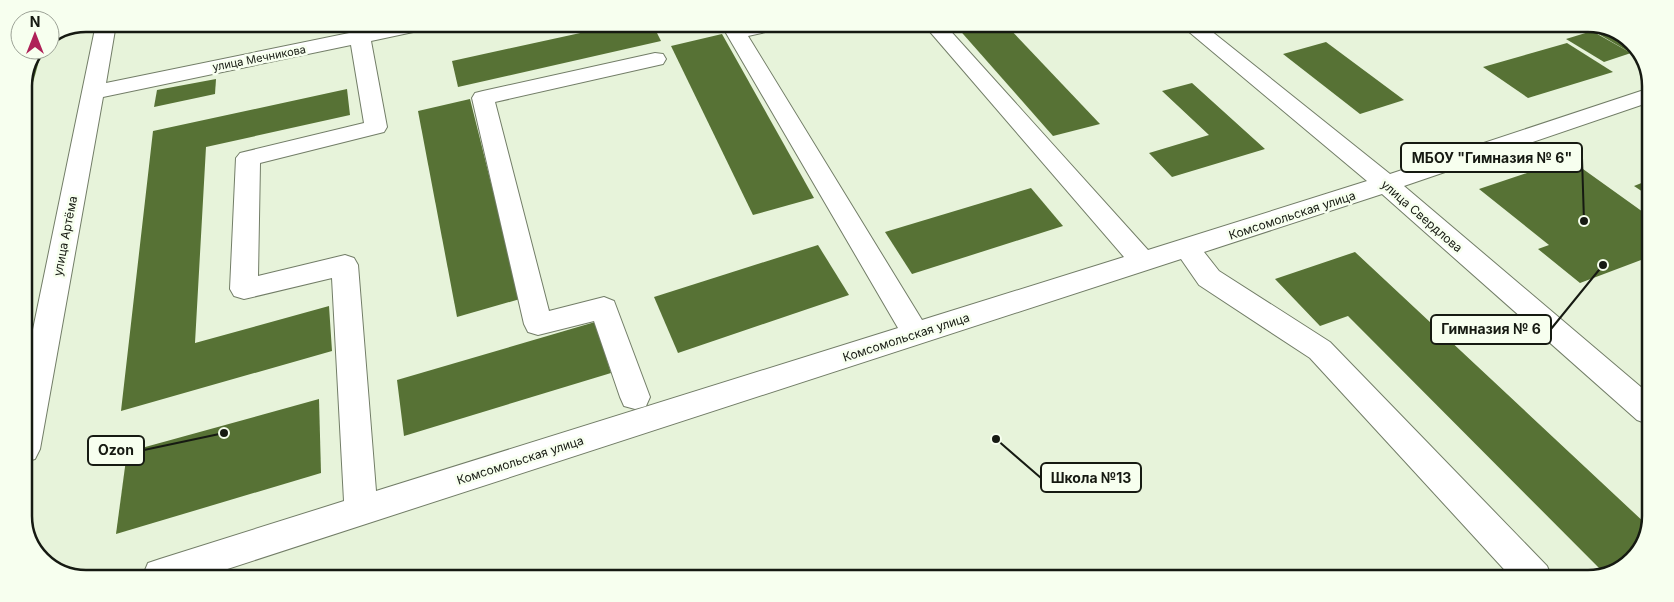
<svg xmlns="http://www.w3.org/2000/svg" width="1674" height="602" font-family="Inter,sans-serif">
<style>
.water{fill:#9dbc7b}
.building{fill:#577235}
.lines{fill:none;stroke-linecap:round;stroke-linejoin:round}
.minor-casing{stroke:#727d67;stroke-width:2}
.minor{fill:#fff;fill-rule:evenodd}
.labels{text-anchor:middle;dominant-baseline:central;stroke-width:5;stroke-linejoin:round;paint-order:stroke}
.far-street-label{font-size:11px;fill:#161a12;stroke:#f7ffef}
.street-label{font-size:12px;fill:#161a12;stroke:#f7ffef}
.rim{fill:none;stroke:#161a12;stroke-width:2.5}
.leader{fill:none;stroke:#161a12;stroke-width:2}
.callout-dot{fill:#161a12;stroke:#f7ffef;stroke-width:2}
.callout{fill:#f7ffef;stroke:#161a12;stroke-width:2}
.callout-label{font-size:14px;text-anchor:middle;font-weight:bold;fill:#161a12}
</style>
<rect width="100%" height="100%" fill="#e7f3da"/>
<path class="water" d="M 131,24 L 200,24 L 154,32 Z"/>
<g class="building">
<path d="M 617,25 L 653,25 L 661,41 L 458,87 L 452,61 Z"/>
<path d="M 956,26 L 1007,26 L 1100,124 L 1053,136 Z"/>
<path d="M 1563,27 L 1608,27 L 1638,50 L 1631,53 L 1590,29 L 1573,33 Z"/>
<path d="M 1592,31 L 1631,53 L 1604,62 L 1566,39 Z"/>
<path d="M 722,34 L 814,198 L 753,215 L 671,46 Z"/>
<path d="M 1326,42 L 1404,100 L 1360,114 L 1283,54 Z"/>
<path d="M 1567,43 L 1613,72 L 1528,98 L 1483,67 Z"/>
<path d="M 39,50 L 42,50 L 24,115 L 24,82 Z"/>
<path d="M 216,79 L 215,94 L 154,107 L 157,90 Z"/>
<path d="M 1192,83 L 1265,149 L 1172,177 L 1149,153 L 1209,135 L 1162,91 Z"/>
<path d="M 347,89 L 350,115 L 206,147 L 195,343 L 329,306 L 332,351 L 121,411 L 153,131 Z"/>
<path d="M 470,99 L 520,299 L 457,317 L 418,111 Z"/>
<path d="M 1569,159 L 1643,212 L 1649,210 L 1649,257 L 1580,283 L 1538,249 L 1549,245 L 1479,189 Z"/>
<path d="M 1649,180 L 1649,196 L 1634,186 Z"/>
<path d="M 1031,188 L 1063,226 L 912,274 L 885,232 Z"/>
<path d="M 818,245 L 849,295 L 678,353 L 654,297 Z"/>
<path d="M 1355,252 L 1647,525 L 1647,536 L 1626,566 L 1604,573 L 1348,316 L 1320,326 L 1275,279 Z"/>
<path d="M 595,322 L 611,373 L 404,436 L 397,380 Z"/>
<path d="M 319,399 L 321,473 L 116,534 L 127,452 Z"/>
</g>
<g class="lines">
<defs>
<g id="minor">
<path d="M 96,24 L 116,24 L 106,83 L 393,24 L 435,24 L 432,28 L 371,41 L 387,127 L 384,132 L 260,163 L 258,276 L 345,255 L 354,258 L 358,265 L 376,491 L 898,328 L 726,33 L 729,29 L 744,25 L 782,25 L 779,29 L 748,36 L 922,320 L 1124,257 L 925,26 L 946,26 L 1148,250 L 1367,181 L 1182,26 L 1205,26 L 1390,174 L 1650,88 L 1650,102 L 1404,186 L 1648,393 L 1648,424 L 1637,420 L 1382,194 L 1204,252 L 1219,271 L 1330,342 L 1547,566 L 1552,578 L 1512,578 L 1310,358 L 1199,285 L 1181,259 L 209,575 L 143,575 L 148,563 L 160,559 L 344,501 L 332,278 L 244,299 L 234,296 L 230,289 L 236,158 L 240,153 L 364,123 L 351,45 L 103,97 L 40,449 L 35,459 L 24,462 L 24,373 Z"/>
<path d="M 655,53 L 663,54 L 666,59 L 663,64 L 495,102 L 549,311 L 604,297 L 614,301 L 650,397 L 646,406 L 635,409 L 624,406 L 620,397 L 594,321 L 538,335 L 528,332 L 524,324 L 472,98 L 475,93 L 483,91 Z"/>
</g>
</defs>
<use href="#minor" class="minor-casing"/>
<use href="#minor" class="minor"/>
</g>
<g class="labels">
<g class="far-street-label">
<text transform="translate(259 58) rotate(-11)">улица Мечникова</text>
</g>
<g class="street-label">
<text transform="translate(1292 215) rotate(-18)">Комсомольская улица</text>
<text transform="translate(1422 216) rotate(41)">улица Свердлова</text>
<text transform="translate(65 236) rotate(-79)">улица Артёма</text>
<text transform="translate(906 337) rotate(-18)">Комсомольская улица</text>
<text transform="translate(520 460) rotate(-18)">Комсомольская улица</text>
</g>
</g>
<path d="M0 0H1674V602H0ZM86 32H1588A54 54 0 0 1 1642 86V516A54 54 0 0 1 1588 570H86A54 54 0 0 1 32 516V86A54 54 0 0 1 86 32Z" fill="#f7ffef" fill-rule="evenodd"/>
<path class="rim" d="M86 32H1588A54 54 0 0 1 1642 86V516A54 54 0 0 1 1588 570H86A54 54 0 0 1 32 516V86A54 54 0 0 1 86 32Z"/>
<path class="leader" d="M1584 221L1582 158M1603 265L1551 329M224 433L144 450M996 439L1041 478"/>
<g class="callout-dot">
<circle cx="1584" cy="221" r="5"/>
<circle cx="1603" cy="265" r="5"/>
<circle cx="224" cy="433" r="5"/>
<circle cx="996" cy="439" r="5"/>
</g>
<g class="callout">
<rect x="1401" y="143" width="181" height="29" rx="5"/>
<rect x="1431" y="315" width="120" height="29" rx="5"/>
<rect x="88" y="436" width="56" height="29" rx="5"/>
<rect x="1041" y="463" width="100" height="29" rx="5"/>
</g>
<g class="callout-label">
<text x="1492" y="163">МБОУ "Гимназия № 6"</text>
<text x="1491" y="334">Гимназия № 6</text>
<text x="116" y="455">Ozon</text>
<text x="1091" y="483">Школа №13</text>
</g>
<g transform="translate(35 35)"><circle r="24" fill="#f7ffef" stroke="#9da397"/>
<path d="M0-4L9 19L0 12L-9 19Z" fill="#af2158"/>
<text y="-8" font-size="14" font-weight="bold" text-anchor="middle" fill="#161a12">N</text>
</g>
</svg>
